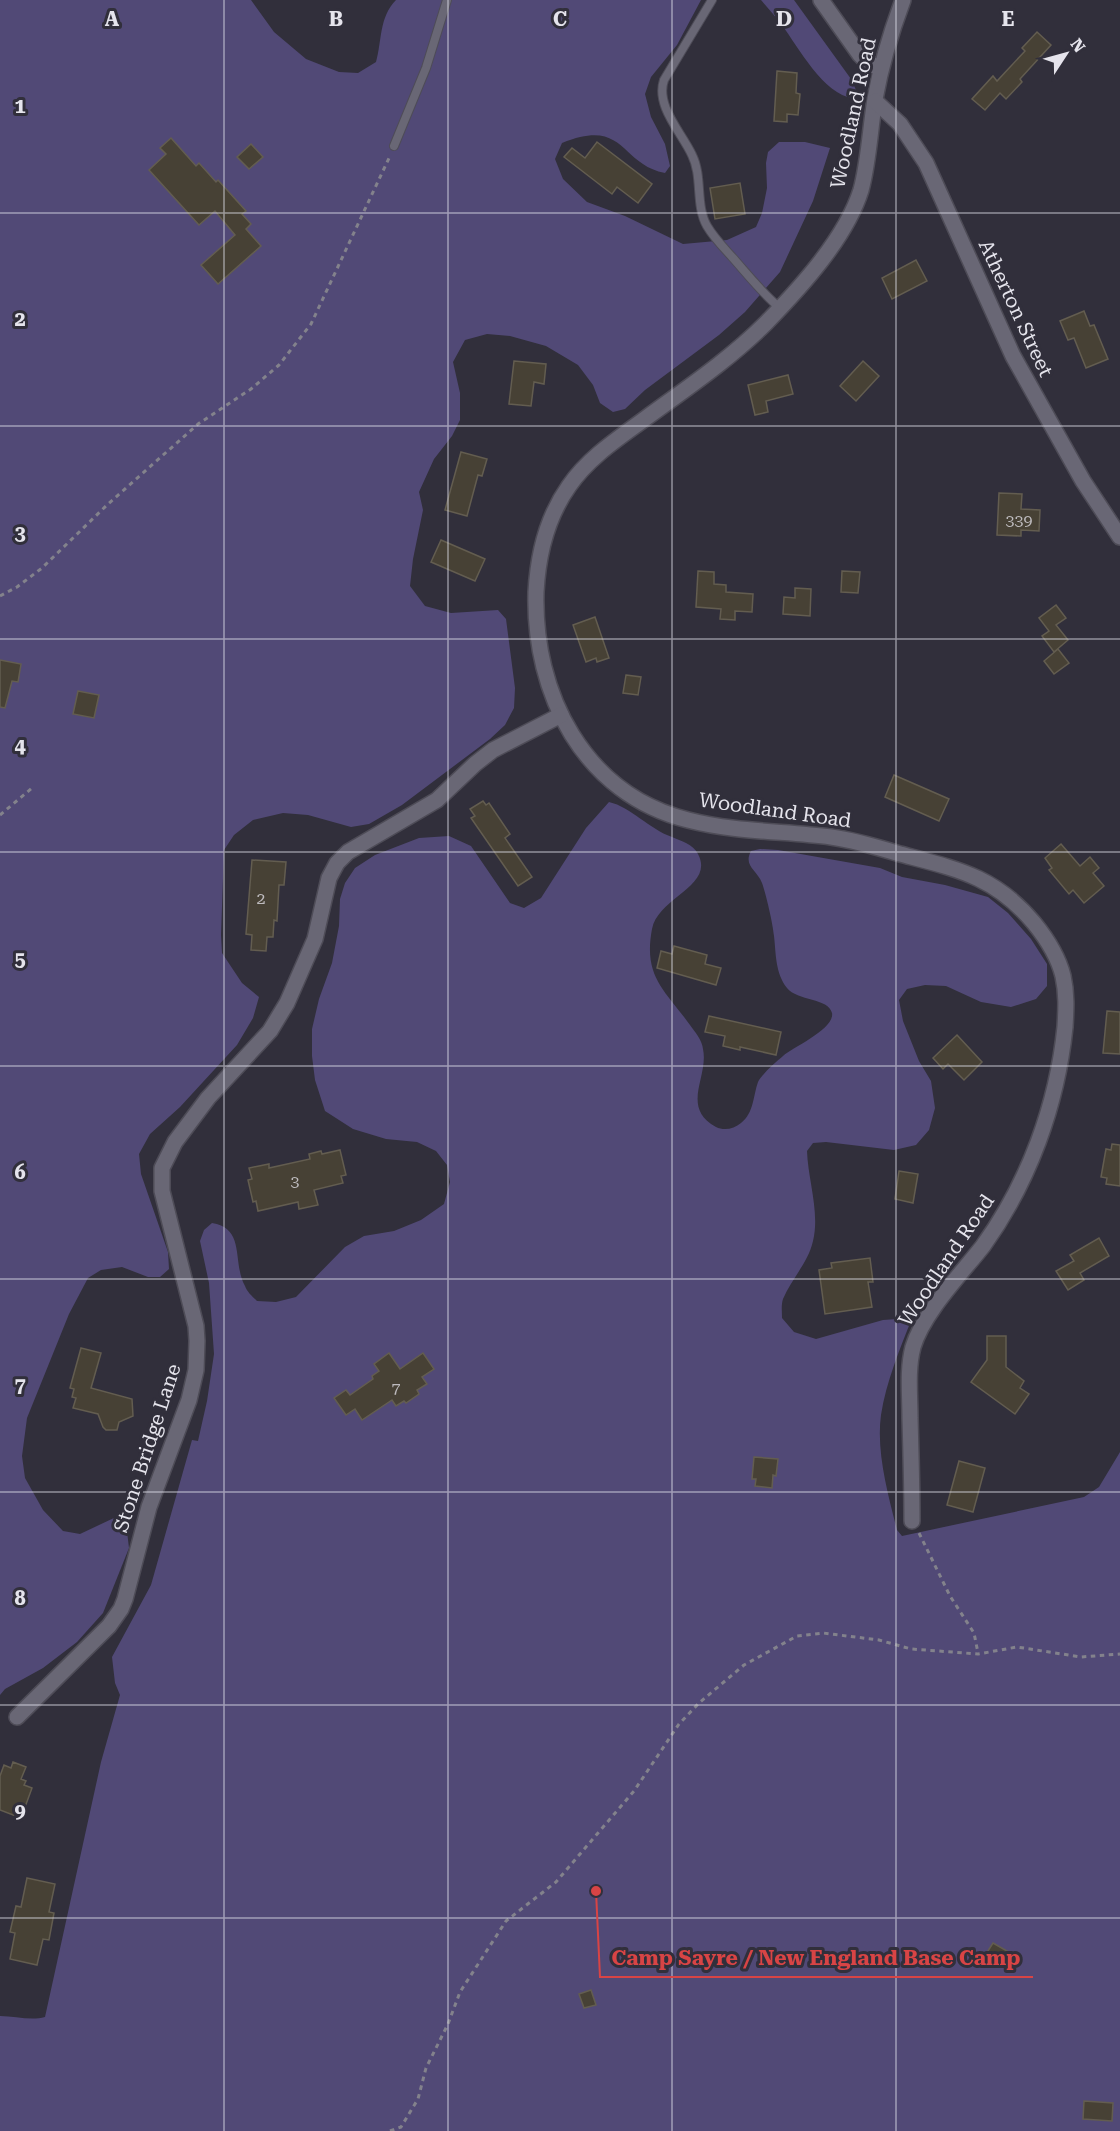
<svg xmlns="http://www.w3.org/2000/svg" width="1120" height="2131" font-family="'Roboto Serif',serif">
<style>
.green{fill:#514976}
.building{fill:#474135;stroke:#635d50;stroke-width:1.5}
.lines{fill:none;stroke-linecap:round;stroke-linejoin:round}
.service-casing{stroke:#4e4c57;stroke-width:10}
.minor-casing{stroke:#4e4c57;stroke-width:18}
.path{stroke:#83828c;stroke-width:3;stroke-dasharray:4.5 4.5;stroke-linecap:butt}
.service{stroke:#696775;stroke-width:8}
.minor{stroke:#696775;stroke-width:15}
.grid{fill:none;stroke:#e5e4ec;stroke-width:1.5;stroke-opacity:0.55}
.labels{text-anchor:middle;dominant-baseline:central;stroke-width:6;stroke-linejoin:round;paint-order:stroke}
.number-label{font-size:16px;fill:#bebbbe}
.street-label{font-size:20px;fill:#e5e4ec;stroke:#312f3b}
.grid-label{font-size:20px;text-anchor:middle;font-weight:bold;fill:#e5e4ec;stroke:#312f3b;stroke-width:6;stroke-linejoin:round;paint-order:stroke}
.leader{fill:none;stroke:#d84445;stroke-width:2}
.callout-dot{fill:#d84445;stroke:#312f3b;stroke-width:2}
.callout-label{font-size:21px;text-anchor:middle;font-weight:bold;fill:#d84445;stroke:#312f3b;stroke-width:6;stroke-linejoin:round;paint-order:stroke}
</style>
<rect width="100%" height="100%" fill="#312f3b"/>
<g class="green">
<path d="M 0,0 L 251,0 L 274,32 L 306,59 L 339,72 L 358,73 L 376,62 C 382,41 379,17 396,0 L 701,0 L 677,45 L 651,77 L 645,94 L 651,117 L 665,144 L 670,166 L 665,173 C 619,164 626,117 562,143 L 555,159 L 563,179 L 587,202 L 625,216 L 683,244 L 727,240 L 756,227 L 762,213 L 767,188 L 766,163 L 768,152 L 779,142 L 805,142 L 830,148 L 813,201 L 780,272 L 745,312 L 719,335 L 645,390 L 625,409 L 613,412 L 600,403 L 593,385 L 578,365 L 546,346 L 510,336 L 487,334 L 465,340 L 453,362 L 460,393 L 460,420 L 452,436 L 434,459 L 419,492 L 423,510 L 413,559 L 410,586 L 425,606 L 451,613 L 498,610 L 506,619 L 515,688 L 514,708 L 505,725 L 490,739 L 402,805 L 369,824 L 351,827 L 308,815 L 283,813 L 253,820 L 234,835 L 224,850 L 221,935 L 222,953 L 242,983 L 259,997 L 253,1018 L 237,1045 L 180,1107 L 150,1134 L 139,1154 L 141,1174 L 168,1252 L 169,1269 L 160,1277 L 148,1277 L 122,1267 L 101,1270 L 88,1278 L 69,1314 L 27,1418 L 22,1456 L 25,1478 L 43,1510 L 63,1531 L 80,1534 L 116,1517 L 126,1523 L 129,1548 L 103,1613 L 77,1642 L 43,1668 L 5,1689 L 0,1695 Z"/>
<path d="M 761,0 L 794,0 L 851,79 L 856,90 L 853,98 C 824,95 798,47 782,25 C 775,16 768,8 761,0 Z"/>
<path d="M 609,802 C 631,807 649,829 672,837 C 681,841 693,844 698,854 C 715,886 658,897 652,929 C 643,977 665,990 690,1025 C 695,1032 702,1040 703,1049 C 709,1077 680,1107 716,1127 C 724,1131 734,1129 741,1123 C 754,1113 753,1096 758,1082 C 762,1074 776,1062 783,1056 C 793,1047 835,1029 832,1013 C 829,998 797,1001 787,988 C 775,973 776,953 774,936 C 773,924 766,894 762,883 C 757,870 743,866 751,851 L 760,849 L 778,850 L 880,868 L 902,877 L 945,885 L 988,897 L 1008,913 L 1031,939 L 1047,964 L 1047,986 L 1036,999 L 1011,1007 L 981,1002 L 946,986 L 925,985 L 907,989 L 899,1000 L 903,1021 L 919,1061 L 931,1081 L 935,1108 L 929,1130 L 916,1145 L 894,1150 L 826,1142 L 813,1143 L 807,1151 C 808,1180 820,1212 813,1241 C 808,1263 792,1278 783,1299 C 781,1305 782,1312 782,1318 L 794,1332 L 816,1339 L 883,1320 L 912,1318 C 900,1349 886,1382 881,1415 C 876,1452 888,1494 897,1530 L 902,1536 L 1084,1497 L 1099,1487 L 1120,1452 L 1120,2131 L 0,2131 L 0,2016 C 15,2016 31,2021 45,2017 L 101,1762 L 120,1695 L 115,1683 L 112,1657 L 151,1585 L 192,1440 L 198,1441 L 207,1401 L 214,1354 L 209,1283 L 200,1241 L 204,1230 L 212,1223 C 246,1228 232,1263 245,1286 C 247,1292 253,1297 257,1301 L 276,1302 L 296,1297 L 345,1247 L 364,1236 L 394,1231 L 421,1220 L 444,1204 L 450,1182 L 447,1165 L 436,1151 L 417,1142 L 386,1139 L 353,1129 L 325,1111 L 315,1080 L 312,1056 L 312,1029 L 319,999 L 332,963 L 339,926 L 340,899 L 345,883 L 355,868 L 375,855 L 419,838 L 449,836 L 471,846 L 510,903 L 524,908 L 541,898 L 586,828 Z"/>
</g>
<g class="building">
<path d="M 1037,32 L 1051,45 L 1020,79 L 1022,82 L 1006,99 L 1000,93 L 985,110 L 972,99 L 993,76 L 997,81 L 1025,51 L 1022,48 Z"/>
<path d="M 777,71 L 797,73 L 796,93 L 800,94 L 798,115 L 787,114 L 787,122 L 774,121 Z"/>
<path d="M 171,138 L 196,166 L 199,163 L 216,182 L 218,180 L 246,211 L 242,214 L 251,224 L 246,229 L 261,246 L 218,284 L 201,265 L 235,235 L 215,211 L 199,225 L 149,170 L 166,154 L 160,148 Z"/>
<path d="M 597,142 L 652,184 L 638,203 L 617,187 L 612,194 L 564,157 L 572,148 L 585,158 Z"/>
<path d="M 251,144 L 263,157 L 249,169 L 237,157 Z"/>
<path d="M 740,183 L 745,214 L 715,219 L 710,188 Z"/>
<path d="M 916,260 L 927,281 L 892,299 L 882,278 Z"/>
<path d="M 1084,311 L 1090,326 L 1094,325 L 1108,359 L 1086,368 L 1074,338 L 1068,340 L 1060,321 Z"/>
<path d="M 514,361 L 546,364 L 544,384 L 534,382 L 531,406 L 509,404 Z"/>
<path d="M 863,361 L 879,376 L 856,401 L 840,386 Z"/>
<path d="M 788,375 L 793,394 L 766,401 L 768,412 L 755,415 L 748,385 Z"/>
<path d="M 461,452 L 487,459 L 482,476 L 478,475 L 467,516 L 445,510 Z"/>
<path d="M 999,493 L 1022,494 L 1021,509 L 1040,510 L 1039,531 L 1021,530 L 1021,536 L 997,535 Z"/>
<path d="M 441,540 L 485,559 L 475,581 L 431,562 Z"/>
<path d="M 698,571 L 714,572 L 714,584 L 726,585 L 726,592 L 753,594 L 752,612 L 735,611 L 735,620 L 720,619 L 721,609 L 696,607 Z"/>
<path d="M 842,571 L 860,572 L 858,593 L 841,592 Z"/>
<path d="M 795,588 L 811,589 L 810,616 L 783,614 L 784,597 L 795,598 Z"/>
<path d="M 1056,605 L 1066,618 L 1056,625 L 1068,640 L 1054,652 L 1042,636 L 1049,631 L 1039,618 Z"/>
<path d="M 595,617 L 609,658 L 597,662 L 596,658 L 586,662 L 573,625 Z"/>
<path d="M 1058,649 L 1069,663 L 1054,674 L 1044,661 Z"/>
<path d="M 0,660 L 21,664 L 18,682 L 12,681 L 5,708 L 0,707 Z"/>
<path d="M 626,675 L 641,677 L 638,695 L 623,693 Z"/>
<path d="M 78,691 L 99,695 L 94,718 L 73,714 Z"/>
<path d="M 894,775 L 949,799 L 939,821 L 885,797 Z"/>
<path d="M 483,801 L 486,805 L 489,803 L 510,834 L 505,838 L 532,877 L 518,886 L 471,818 L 475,816 L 470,809 Z"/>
<path d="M 1061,844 L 1080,866 L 1090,857 L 1099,868 L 1093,873 L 1104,886 L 1084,903 L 1073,890 L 1069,894 L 1049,870 L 1052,868 L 1045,858 Z"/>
<path d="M 252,860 L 286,862 L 284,885 L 279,885 L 277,921 L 274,920 L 273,937 L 267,937 L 266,951 L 251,950 L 252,935 L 246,934 Z"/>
<path d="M 674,946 L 707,955 L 705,964 L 721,968 L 716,985 L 657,968 L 661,951 L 672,954 Z"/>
<path d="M 1107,1011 L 1120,1012 L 1120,1054 L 1103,1053 Z"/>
<path d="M 709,1016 L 781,1032 L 776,1055 L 740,1047 L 740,1050 L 723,1046 L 725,1036 L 705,1032 Z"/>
<path d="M 957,1035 L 982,1062 L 964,1080 L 948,1064 L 943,1069 L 933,1058 Z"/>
<path d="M 1112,1144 L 1120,1145 L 1120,1186 L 1106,1184 L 1107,1178 L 1101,1177 L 1106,1149 L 1111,1150 Z"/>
<path d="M 340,1150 L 346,1175 L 341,1176 L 343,1183 L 314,1190 L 318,1205 L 299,1209 L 298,1202 L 258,1211 L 256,1201 L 253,1202 L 248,1180 L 252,1179 L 249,1168 L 269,1164 L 269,1168 L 310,1159 L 309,1154 L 321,1151 L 322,1154 Z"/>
<path d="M 899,1171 L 918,1174 L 913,1203 L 895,1199 Z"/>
<path d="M 1099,1238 L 1109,1256 L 1080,1273 L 1084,1280 L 1068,1290 L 1056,1271 L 1074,1261 L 1070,1255 Z"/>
<path d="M 870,1258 L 873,1282 L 868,1282 L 872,1307 L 825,1314 L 819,1270 L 832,1268 L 831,1263 Z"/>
<path d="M 987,1336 L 1006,1336 L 1006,1367 L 1024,1381 L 1020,1388 L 1029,1394 L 1015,1414 L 971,1382 L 987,1360 Z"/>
<path d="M 81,1348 L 101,1353 L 91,1388 L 132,1399 L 133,1416 L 119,1422 L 117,1430 L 106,1430 L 103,1427 L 98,1414 L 73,1408 L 76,1398 L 72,1397 L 74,1389 L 70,1388 Z"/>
<path d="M 389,1353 L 400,1369 L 423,1353 L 434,1369 L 422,1377 L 427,1384 L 417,1390 L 419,1394 L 406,1403 L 404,1401 L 396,1406 L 392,1400 L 362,1420 L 355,1409 L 346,1415 L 334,1398 L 346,1390 L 350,1395 L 373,1379 L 372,1376 L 379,1371 L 374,1364 Z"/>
<path d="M 754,1457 L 778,1459 L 776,1476 L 773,1475 L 772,1488 L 755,1486 L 756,1479 L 752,1479 Z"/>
<path d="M 959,1461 L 985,1468 L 973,1512 L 947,1505 Z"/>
<path d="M 13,1762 L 26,1767 L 21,1779 L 26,1781 L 24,1785 L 32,1788 L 21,1818 L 0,1810 L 0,1776 L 4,1765 L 11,1768 Z"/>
<path d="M 27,1878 L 55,1884 L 49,1912 L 54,1913 L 49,1940 L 43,1939 L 37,1965 L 10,1959 L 15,1933 L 10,1932 L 16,1906 L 21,1907 Z"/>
<path d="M 993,1943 L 1007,1951 L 1000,1962 L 986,1954 Z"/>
<path d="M 591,1990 L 596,2005 L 584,2008 L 579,1994 Z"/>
<path d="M 1084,2101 L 1113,2103 L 1112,2121 L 1083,2119 Z"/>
</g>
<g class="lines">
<defs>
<g id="service">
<path d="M 712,0 L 664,80 C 655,106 682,133 692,155 C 703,177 695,205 707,226 C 714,238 724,248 733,258 C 748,275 762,293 780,308"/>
<path d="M 394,146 L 426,68 L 447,0"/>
</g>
<g id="minor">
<path d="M 821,0 L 860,55 L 867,62 L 881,69"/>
<path d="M 903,0 C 891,32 881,65 875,99 C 870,129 869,160 861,190 C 846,238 801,287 766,323 C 730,359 687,388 646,418 C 619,438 589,457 569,486 C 547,517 538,554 536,592 C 533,694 584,794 688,820 C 734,832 784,831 831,837 C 854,840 877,847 900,854 C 957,869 995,876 1034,923 C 1047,939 1058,956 1063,976 C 1067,994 1066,1010 1065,1027 C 1057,1105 1029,1182 983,1246 C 961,1274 923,1313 913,1347 C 907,1370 910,1395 910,1418 C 911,1453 912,1487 912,1521"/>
<path d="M 875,101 L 900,124 L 926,163 L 1013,356 L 1083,481 L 1120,537"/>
<path d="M 17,1717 L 109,1626 L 121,1609 L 125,1599 L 149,1507 L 189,1400 L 196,1370 L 197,1341 L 196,1326 L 162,1191 L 162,1168 L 175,1142 L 208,1098 L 270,1031 L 287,1003 L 315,939 L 329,878 L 337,863 L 348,852 L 437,800 L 475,764 L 493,750 L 561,715"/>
</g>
</defs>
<use href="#service" class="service-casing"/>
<use href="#minor" class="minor-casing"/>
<g class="path">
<path d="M 0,596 L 17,587 L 42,568 L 107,505 L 198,424 L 251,389 L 279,365 L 311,324 L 390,156"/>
<path d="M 0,815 L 32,788"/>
<path d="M 919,1533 L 950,1596 L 974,1633 L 978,1653"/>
<path d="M 390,2131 L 401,2127 L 418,2099 L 426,2068 L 448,2024 L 460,1992 L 506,1921 L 556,1882 L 634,1791 L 679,1724 L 699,1703 L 744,1665 L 797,1636 L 823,1633 L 879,1640 L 911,1649 L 978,1654 L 1017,1647 L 1081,1657 L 1120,1654"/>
</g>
<use href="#service" class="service"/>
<use href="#minor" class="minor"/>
</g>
<path class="grid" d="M 224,0 L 224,2131M 448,0 L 448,2131M 672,0 L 672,2131M 896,0 L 896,2131M 0,213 L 1120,213M 0,426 L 1120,426M 0,639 L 1120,639M 0,852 L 1120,852M 0,1066 L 1120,1066M 0,1279 L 1120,1279M 0,1492 L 1120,1492M 0,1705 L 1120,1705M 0,1918 L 1120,1918"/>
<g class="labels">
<g class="number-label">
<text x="1019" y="520">339</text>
<text x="261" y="898">2</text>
<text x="295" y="1181">3</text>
<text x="396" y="1387">7</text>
</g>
<g class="street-label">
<text transform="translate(853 113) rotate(-78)">Woodland Road</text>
<text transform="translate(1016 308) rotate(65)">Atherton Street</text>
<text transform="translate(775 810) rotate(8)">Woodland Road</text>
<text transform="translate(946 1260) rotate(-56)">Woodland Road</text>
<text transform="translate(147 1448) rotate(-72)">Stone Bridge Lane</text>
</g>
</g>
<g class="grid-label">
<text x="112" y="26">A</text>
<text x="336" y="26">B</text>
<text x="560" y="26">C</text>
<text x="784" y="26">D</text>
<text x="1008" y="26">E</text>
<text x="20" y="113">1</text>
<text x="20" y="326">2</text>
<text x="20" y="540">3</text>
<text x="20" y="753">4</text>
<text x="20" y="966">5</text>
<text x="20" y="1179">6</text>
<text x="20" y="1392">7</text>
<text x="20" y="1605">8</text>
<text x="20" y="1818">9</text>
</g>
<path class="leader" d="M596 1891L600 1977H1033"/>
<circle class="callout-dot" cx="596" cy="1891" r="6"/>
<g class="callout-label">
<text x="816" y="1965">Camp Sayre / New England Base Camp</text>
</g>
<g transform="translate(1066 54) rotate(54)" stroke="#312f3b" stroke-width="4.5" paint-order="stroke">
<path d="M0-4.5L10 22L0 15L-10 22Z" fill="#e5e4ec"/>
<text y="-9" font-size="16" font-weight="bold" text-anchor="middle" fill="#e5e4ec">N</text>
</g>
</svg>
